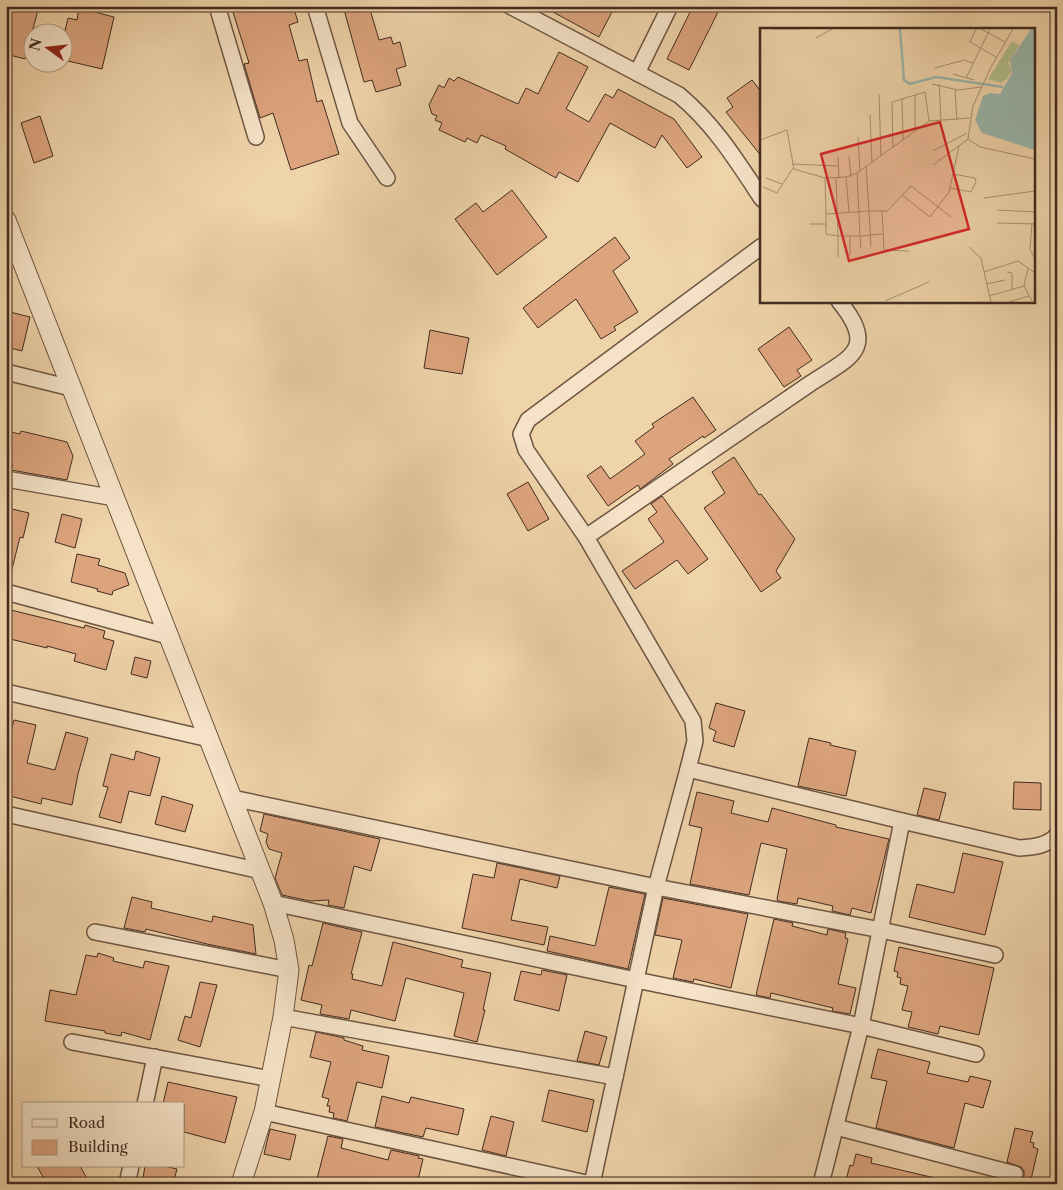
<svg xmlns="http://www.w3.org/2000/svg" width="1063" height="1190" font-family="'Libre Caslon Text',serif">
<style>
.building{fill:#dca47d;stroke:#422b20}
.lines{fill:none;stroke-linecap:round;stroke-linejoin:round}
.minor-casing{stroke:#6d5542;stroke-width:18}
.tertiary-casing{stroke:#6d5542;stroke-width:21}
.minor{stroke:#f5e2c7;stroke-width:15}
.tertiary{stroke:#f5e2c7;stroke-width:19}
.inset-river{fill:none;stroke:#9ab7ab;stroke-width:2.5}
.inset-road{fill:none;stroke:#aa9072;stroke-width:1}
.view{fill:#d62828;fill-opacity:0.15;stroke:#d62828;stroke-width:2.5}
.inset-edge{fill:none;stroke:#422b20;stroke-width:2.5}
</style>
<rect width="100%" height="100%" fill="#efd3a9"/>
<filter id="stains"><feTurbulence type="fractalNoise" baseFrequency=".004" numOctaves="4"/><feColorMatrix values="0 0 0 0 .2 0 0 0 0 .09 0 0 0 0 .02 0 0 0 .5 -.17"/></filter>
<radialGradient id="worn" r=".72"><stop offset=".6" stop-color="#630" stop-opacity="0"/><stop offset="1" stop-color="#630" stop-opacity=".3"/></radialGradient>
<g class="building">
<path d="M 13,6 L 24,6 L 38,10 L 25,59 L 6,54 L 6,30 Z"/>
<path d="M 231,6 L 293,6 L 298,22 L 289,25 L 299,61 L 307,59 L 317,102 L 322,100 L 339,154 L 291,170 L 273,113 L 260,118 L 244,64 L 249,63 Z"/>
<path d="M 343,6 L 369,6 L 379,40 L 391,37 L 393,44 L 400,42 L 406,66 L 396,69 L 401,85 L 376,92 L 372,80 L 364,82 Z"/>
<path d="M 542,6 L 615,6 L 599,37 Z"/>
<path d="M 693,6 L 721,6 L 689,70 L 667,59 Z"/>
<path d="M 79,8 L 114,17 L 102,69 L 68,61 L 71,47 L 62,45 L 62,43 L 68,18 L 77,20 Z"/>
<path d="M 559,52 L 588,67 L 566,109 L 589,122 L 605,94 L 613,98 L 618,89 L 674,119 L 702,157 L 687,168 L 662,135 L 655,148 L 610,123 L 578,182 L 559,172 L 556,178 L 505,149 L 506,146 L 481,135 L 477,143 L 467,138 L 465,142 L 439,130 L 442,123 L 435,120 L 437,116 L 432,114 L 429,105 L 439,85 L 444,88 L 449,78 L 454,81 L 458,77 L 518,104 L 526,88 L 538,94 Z"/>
<path d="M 752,80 L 762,93 L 762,157 L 726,112 L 733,107 L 727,98 Z"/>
<path d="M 40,116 L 53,156 L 34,163 L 21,123 Z"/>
<path d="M 512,190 L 547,237 L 497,275 L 455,219 L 476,203 L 483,212 Z"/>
<path d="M 615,237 L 630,258 L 613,271 L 638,312 L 614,327 L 616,330 L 601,339 L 576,299 L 538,328 L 523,308 Z"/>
<path d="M 6,311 L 30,317 L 22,351 L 6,347 Z"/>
<path d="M 789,327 L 812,360 L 797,370 L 801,376 L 784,387 L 758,349 Z"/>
<path d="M 430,330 L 469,338 L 462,374 L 424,368 Z"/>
<path d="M 693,397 L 716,430 L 704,438 L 703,436 L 669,459 L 673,464 L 652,480 L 640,489 L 638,485 L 608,506 L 587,476 L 601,466 L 610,479 L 645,454 L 635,441 L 654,427 L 652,424 Z"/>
<path d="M 6,431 L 20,434 L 21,431 L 67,442 L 73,456 L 67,480 L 11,470 L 13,465 L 6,463 Z"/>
<path d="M 734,457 L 759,495 L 761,494 L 795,539 L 776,571 L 781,578 L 761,592 L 704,508 L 725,493 L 712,472 Z"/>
<path d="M 528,482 L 549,519 L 528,531 L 507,494 Z"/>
<path d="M 662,496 L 708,559 L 688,574 L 677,560 L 635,589 L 622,571 L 664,542 L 648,519 L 657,512 L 651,504 Z"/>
<path d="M 8,508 L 29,513 L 23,538 L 20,537 L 11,573 L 6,572 L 6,515 Z"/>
<path d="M 62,514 L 82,519 L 75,548 L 55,542 Z"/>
<path d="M 77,554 L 100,559 L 98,565 L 125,573 L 129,585 L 113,591 L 112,595 L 97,591 L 98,589 L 71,582 Z"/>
<path d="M 11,610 L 84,628 L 85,625 L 105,631 L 103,638 L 114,641 L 106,670 L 74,661 L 76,654 L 47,646 L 47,648 L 6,638 L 6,629 Z"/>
<path d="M 135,657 L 151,661 L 147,678 L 131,674 Z"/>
<path d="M 716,703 L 745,711 L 734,747 L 713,741 L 716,731 L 709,728 Z"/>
<path d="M 14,720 L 36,725 L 27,763 L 55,770 L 66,732 L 88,738 L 78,774 L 72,805 L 42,798 L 41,804 L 6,795 L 6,750 Z"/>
<path d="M 809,738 L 831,743 L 830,745 L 856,751 L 846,796 L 798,786 Z"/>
<path d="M 136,751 L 160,758 L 150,796 L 129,791 L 121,823 L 99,817 L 108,787 L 103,786 L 111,754 L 134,760 Z"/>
<path d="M 1014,782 L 1041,783 L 1041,810 L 1013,809 Z"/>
<path d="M 924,788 L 946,793 L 939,820 L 917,815 Z"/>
<path d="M 697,792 L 734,801 L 731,813 L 768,822 L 772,808 L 836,825 L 836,827 L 889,839 L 871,913 L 852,908 L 850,915 L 832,911 L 833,906 L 798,898 L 797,904 L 778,901 L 777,899 L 787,849 L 761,843 L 749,895 L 690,884 L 702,828 L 689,825 Z"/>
<path d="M 162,796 L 193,805 L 185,832 L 155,824 Z"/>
<path d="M 264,814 L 380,839 L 371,871 L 354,866 L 344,908 L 328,905 L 329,900 L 310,901 L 282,895 L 275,878 L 282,853 L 269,849 L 266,842 L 268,834 L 260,831 Z"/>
<path d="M 963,853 L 1003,862 L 985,935 L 909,917 L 917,884 L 954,893 Z"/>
<path d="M 497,863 L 560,876 L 557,888 L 520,879 L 511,920 L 548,927 L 544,945 L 462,928 L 473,874 L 494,878 Z"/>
<path d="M 609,887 L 645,894 L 628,969 L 547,951 L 550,936 L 595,946 Z"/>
<path d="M 132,897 L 152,902 L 151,908 L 212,922 L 213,916 L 253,925 L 256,954 L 207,944 L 146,929 L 145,932 L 124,928 Z"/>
<path d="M 663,898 L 748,914 L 731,988 L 694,979 L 693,982 L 673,978 L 682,940 L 655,935 Z"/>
<path d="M 774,919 L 793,923 L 792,926 L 827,935 L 828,929 L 846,933 L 845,938 L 848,939 L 838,984 L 856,988 L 850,1014 L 832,1011 L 833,1008 L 771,993 L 770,998 L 756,995 Z"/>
<path d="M 323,923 L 362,932 L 351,974 L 353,974 L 352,979 L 382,986 L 393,942 L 463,960 L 461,967 L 491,973 L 483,1010 L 485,1010 L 477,1042 L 454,1036 L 464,993 L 406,978 L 395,1021 L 351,1010 L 349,1019 L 320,1014 L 322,1005 L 301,1000 L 309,965 L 312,966 Z"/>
<path d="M 899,947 L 994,968 L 979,1035 L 940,1026 L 938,1034 L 908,1027 L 912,1012 L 902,1010 L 908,986 L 900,984 L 901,978 L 897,977 L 898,972 L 894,971 Z"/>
<path d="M 98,953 L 114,958 L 113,961 L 143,968 L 145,961 L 169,966 L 150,1040 L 122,1032 L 121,1036 L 105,1033 L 105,1031 L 45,1021 L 50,990 L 76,995 L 86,955 L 97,957 Z"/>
<path d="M 542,970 L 567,975 L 559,1011 L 514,1000 L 521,971 L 541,975 Z"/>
<path d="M 200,982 L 217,985 L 200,1047 L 178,1040 L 185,1016 L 191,1018 Z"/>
<path d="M 585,1031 L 607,1037 L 599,1065 L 577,1061 Z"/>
<path d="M 316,1032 L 344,1038 L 344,1040 L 363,1046 L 362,1050 L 389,1056 L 382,1088 L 357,1082 L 347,1121 L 333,1118 L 334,1113 L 329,1112 L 330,1106 L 327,1106 L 329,1099 L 322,1097 L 331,1062 L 310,1057 Z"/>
<path d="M 878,1049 L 930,1062 L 927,1073 L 968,1082 L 970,1076 L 991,1081 L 983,1108 L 965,1103 L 954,1148 L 876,1128 L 887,1081 L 871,1078 Z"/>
<path d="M 168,1082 L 237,1097 L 225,1143 L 184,1132 L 184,1104 L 163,1104 Z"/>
<path d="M 549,1090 L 594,1100 L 587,1132 L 542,1121 Z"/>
<path d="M 382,1096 L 409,1103 L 411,1097 L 464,1109 L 458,1135 L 426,1128 L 423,1137 L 375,1127 Z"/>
<path d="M 491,1116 L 514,1122 L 506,1156 L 482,1150 Z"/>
<path d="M 1015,1128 L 1033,1132 L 1030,1142 L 1034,1143 L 1033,1147 L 1038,1149 L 1030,1184 L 1002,1184 L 1003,1180 L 1018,1183 L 1024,1176 L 1024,1171 L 1021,1167 L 1007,1162 Z"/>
<path d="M 270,1129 L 296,1135 L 290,1160 L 264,1154 Z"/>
<path d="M 328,1136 L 343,1139 L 341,1148 L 388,1160 L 391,1150 L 419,1156 L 418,1158 L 423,1159 L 417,1184 L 336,1184 L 317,1179 Z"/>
<path d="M 856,1154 L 872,1158 L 871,1163 L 935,1178 L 934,1184 L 849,1184 L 849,1181 L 846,1180 L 850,1165 L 853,1166 Z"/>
<path d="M 37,1166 L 80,1166 L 90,1184 L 47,1184 Z"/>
<path d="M 145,1166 L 164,1166 L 177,1169 L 173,1184 L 142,1184 Z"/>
</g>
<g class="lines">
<defs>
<g id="minor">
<path d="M 217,6 L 256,137"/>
<path d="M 315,6 L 350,123 L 387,178"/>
<path d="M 510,6 L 679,95 C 714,124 737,161 762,199"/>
<path d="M 637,73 L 670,6"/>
<path d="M 6,372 L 71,388"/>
<path d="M 6,479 L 115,498"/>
<path d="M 586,537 L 811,383 C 851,357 878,349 839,301"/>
<path d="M 6,592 L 168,636"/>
<path d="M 6,692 L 209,739"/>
<path d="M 688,769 L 695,741 L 693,721 L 586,537 L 526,450 L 521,434 L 528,420 L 762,246"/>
<path d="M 232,798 L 656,887 L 592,1184"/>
<path d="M 6,814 L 261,871"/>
<path d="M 902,821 L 861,1026 L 976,1054"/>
<path d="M 273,903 L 636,980 L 861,1026 L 821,1184"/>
<path d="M 95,932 L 289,970"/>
<path d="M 995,955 L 881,930 L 656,887 L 688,769 L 902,821 L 1019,848 C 1033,847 1048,846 1057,835"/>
<path d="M 283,1017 L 615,1077"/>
<path d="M 72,1042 L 271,1079"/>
<path d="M 145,1104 L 155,1057"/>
<path d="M 264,1112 L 591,1184"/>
<path d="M 836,1127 L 1015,1174"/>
<path d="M 127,1184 L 131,1166"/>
</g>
<path id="tertiary" d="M 6,220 L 273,903 L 284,940 L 289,970 L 283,1017 L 264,1112 L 241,1184"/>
</defs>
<use href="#minor" class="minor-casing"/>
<use href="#tertiary" class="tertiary-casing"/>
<use href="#minor" class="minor"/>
<use href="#tertiary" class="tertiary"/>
</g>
<g transform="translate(760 28)">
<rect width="275" height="275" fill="#efd3a9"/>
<path d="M 252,13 L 259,17 L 248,35 L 252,42 L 247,51 L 241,55 L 228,51 Z" fill="#b2be8d"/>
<path d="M 271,1 L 275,1 L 275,122 L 222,105 L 215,92 L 223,68 L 230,65 L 240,66 L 252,45 L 250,32 Z" fill="#9ab7ab"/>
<path class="inset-river" d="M 140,1 L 144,52 L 150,56 L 176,49 L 243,59"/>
<path class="inset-road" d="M 13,1 L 41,1M 216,1 L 210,14 L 236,29M 221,1 L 245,14M 253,1 L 231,39 L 213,78 L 208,111 L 220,119 L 275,131M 56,10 L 72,1M 175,40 L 204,32 L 213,35M 193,46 L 214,52M 206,50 L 230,1M 172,56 L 198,62 L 221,59M 179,56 L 181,92M 195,62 L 197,92M 119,66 L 121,128M 155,67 L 155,103M 142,71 L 143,111M 110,87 L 112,135M 98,109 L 100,143M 0,112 L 27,102 L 34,141 L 65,150 L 86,149 L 97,145 L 169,93 L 210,90M 133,119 L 132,74 L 165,64 L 169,93M 173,123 L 207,105M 89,128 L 91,149M 78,129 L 79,150M 32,136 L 78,138M 173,137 L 208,111M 86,149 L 89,184M 6,150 L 22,156M 65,150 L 66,186 L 109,183 L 106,139M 76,150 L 78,208 L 100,208 L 97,145M 3,159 L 17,165 L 33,140M 190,160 L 211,164 L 216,154 L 215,150 L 193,146M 142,167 L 170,189 L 189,164 L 199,118M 224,170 L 275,163M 237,182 L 275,184M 122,183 L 127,183 L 151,158 L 191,189M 66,186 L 66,206 L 78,208 L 78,229M 237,195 L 275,196M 272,195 L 270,221 L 275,231M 50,196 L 66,196M 90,208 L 90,227M 111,219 L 109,183 L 122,183 L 124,222 L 149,223M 209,219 L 221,230 L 231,274M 101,220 L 100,208 L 122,206M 224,244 L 258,233 L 275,245M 247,244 L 252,245 L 252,261M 226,256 L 245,252M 264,258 L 268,240M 229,268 L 264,258 L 272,273M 125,273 L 169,254M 249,274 L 269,268"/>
<path class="view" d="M 180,94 L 209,201 L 89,233 L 61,126 Z"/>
<rect width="275" height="275" class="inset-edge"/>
</g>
<rect width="1063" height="1190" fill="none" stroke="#efd3a9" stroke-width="25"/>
<rect x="8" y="8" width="1048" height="1175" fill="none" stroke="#422b20" stroke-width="2.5"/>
<rect x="12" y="12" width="1038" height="1165" fill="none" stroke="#422b20"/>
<rect x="22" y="1102" width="162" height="65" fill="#f5e2c7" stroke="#ad9984"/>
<rect x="32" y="1119" width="25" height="8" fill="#f5e2c7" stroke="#ad9984"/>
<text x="68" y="1128" font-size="15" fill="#422b20">Road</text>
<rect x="32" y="1140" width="25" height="15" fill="#dca47d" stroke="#ad9984"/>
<text x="68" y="1152" font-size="15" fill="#422b20">Building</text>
<g transform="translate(48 48) rotate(285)"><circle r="24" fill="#f5e2c7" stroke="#ad9984"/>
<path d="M0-4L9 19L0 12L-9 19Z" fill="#8f2418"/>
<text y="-8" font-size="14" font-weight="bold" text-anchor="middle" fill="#422b20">N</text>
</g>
<rect width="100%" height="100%" filter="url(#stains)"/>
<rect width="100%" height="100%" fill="url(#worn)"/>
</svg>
